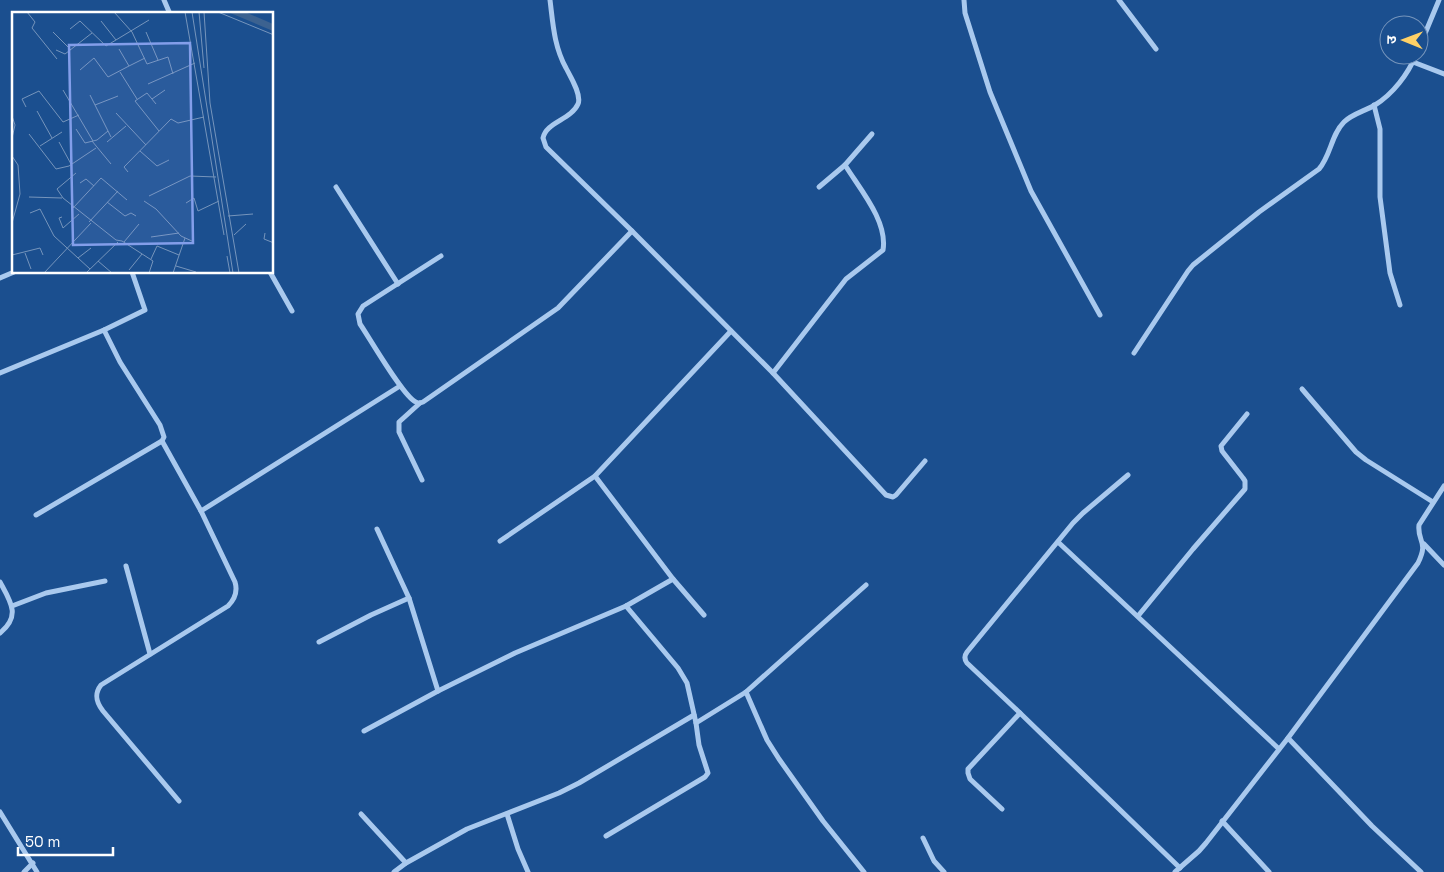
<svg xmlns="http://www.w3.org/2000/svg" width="1444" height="872" font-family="'Space Grotesk','Noto Sans Devanagari',sans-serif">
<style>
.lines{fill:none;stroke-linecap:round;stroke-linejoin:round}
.street{stroke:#a9c9ee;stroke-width:5}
.inset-road{fill:none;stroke:#7695bc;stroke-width:1}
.view{fill:#839eea;fill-opacity:0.15;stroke:#839eea;stroke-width:2.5}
.inset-edge{fill:none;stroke:#fff;stroke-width:2.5}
</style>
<rect width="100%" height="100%" fill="#1b4f8f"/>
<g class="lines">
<g class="street">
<path d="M 164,0 L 170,14"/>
<path d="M 550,0 C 553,24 554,46 566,68 C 570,76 582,95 578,104 C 571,120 546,122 543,138 L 546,147 L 632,231 L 773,373 L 886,495 L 893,497 L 896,495 L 925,461"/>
<path d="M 964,0 L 965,13 L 990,92 L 1031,191 L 1100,315"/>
<path d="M 1119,0 L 1156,49"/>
<path d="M 1419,48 L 1439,0"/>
<path d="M 1413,62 L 1444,74"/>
<path d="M 1374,105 L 1380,129 L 1380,197 L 1390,273 L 1400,305"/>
<path d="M 336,187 L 398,284"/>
<path d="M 819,187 L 845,165 L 872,134"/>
<path d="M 441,256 L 363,306 L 358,314 L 360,324 C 369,337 404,398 416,402 C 419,404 420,403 423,402 L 558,308 L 632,231"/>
<path d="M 270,272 L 292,311"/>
<path d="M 0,278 L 14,272"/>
<path d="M 1134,353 L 1188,271 L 1193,265 L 1259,212 L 1319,169 C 1331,155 1331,135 1344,122 C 1352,114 1365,111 1375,105 C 1393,94 1408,74 1416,55"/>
<path d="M 0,373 L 104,330 L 145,310 L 132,272"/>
<path d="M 773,373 L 846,279 L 883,250 C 888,221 859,188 845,165"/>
<path d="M 1302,389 L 1356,452 L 1366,460 L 1433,502"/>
<path d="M 420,403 L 399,422 L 399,432 L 422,480"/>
<path d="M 162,441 L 201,511 L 235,582 C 238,592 235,599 228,606 L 101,685 C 94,694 96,702 103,711 L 179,801"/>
<path d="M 1128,475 L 1083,513 L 1073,523 L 967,652 C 964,656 964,659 967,663 L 1020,713 L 1180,868"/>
<path d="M 595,476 L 673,579 L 704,615"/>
<path d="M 201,511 L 400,386"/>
<path d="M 36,515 L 162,441 L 164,437 L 160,425 L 120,362 L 104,330"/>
<path d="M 377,529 L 409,598 L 438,691"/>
<path d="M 500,541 L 595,476 L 731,331"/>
<path d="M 1058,542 L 1279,749"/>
<path d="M 1424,544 L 1444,565"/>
<path d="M 126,566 L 150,654"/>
<path d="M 0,582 C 11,602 21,616 0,633"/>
<path d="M 12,606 L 46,593 L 105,581"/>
<path d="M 1138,616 L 1193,549 L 1245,489 L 1245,481 L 1243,478 L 1222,451 L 1221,446 L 1247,414"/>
<path d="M 319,642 L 371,615 L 409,598"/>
<path d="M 746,692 L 767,740 L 779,759 L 823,821 L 864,872"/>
<path d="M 696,723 L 746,692 L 866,585"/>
<path d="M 364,731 L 438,691 L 515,653 L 626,606 L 673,579"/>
<path d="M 1288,738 L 1372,826 L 1421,872"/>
<path d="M 1002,809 L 970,779 L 968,773 L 968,769 L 1020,713"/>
<path d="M 0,812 L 37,872"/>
<path d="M 361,814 L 406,863"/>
<path d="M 507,814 L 518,849 L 528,872"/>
<path d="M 1222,821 L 1269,872"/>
<path d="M 606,836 L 705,777 L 708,773 L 699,745 L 696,723 L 687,683 L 678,668 L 626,606"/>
<path d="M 923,838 L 934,861 L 944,872"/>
<path d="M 24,872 L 33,863"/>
<path d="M 394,872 L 406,863 L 467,829 L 559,793 L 579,783 L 694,715"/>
<path d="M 1175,872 L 1199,851 L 1206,843 L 1288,738 L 1418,563 C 1429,541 1417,542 1419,525 L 1444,486"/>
</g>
</g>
<g transform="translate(12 12)">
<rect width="261" height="261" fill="#1b4f8f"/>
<path d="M 216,0 L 233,0 L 261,12 L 261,19 Z" fill="#3c6290"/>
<path class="inset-road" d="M 15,0 L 23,10 L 20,16 L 45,47M 102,0 L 120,20 L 135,52 L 156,45 L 161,62M 173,0 L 212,223M 180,0 L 221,261M 187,0 L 192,56M 192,0 L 198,91 L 227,261M 206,0 L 262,23M 89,9 L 104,28M 58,17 L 68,9 L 94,34 L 137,8M 41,20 L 59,38M 134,20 L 146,48M 107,37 L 117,54 L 133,46M 44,38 L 53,42 L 80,21M 68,58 L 82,46 L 96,65 L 117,54M 108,60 L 125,87M 136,72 L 183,51M 51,78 L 81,129M 78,83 L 99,125M 140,87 L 153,78M 144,92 L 135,81 L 123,89 L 147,119M 83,93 L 106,84M 14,95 L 10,87 L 27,79 L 51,110 L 67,103M 25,99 L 40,126M 104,101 L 134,133M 0,104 L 3,113 L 0,126M 64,117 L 73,131 L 85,128 L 96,119M 17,122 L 44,157 L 57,154 L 84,136M 80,129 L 99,152M 47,130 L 59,152M 95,130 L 114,114M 28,134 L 50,120M 128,139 L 145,154 L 157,148M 0,144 L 6,153 L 8,182 L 0,211M 116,160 L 112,155 L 159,107 L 166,111 L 192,105M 64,161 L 45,177 L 51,186 L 104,228 L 110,229 L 141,249 L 137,261M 68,171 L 74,167 L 82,174M 137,184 L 178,164 L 204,165M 17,185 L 50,186M 132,189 L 144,197 L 169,224 L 182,230M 95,190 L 113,204 L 119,201 L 124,204M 174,191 L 182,186 L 186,199 L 207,189M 61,196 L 89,166 L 115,188M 18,201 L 28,197 L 42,224 L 78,257M 216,204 L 241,202M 50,205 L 47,206 L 51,216 L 67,202M 77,210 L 106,179M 253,221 L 252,227 L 262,231M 222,223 L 234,212M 139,225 L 167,221M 112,230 L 127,212M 13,241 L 19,257M 0,243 L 28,236 L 31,243M 215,244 L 218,261M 66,246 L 79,236M 139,247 L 145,234 L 167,243M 86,249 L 100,261M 164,254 L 184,260M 117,258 L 130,242M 32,261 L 79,211M 74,261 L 106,230M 161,261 L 173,226"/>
<path class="view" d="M 178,31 L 181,231 L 61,233 L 57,33 Z"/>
<rect width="261" height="261" class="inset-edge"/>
</g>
<g transform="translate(1404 40) rotate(271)"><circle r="24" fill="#1b4f8f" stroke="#7695bc"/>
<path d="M0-4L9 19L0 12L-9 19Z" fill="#ffd166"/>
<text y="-8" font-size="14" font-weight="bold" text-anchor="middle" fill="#ffffff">उ</text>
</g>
<path d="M18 847v8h95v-8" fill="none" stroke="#ffffff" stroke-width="2.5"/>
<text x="25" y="847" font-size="15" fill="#ffffff" stroke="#1b4f8f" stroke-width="4" paint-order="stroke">50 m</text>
</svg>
